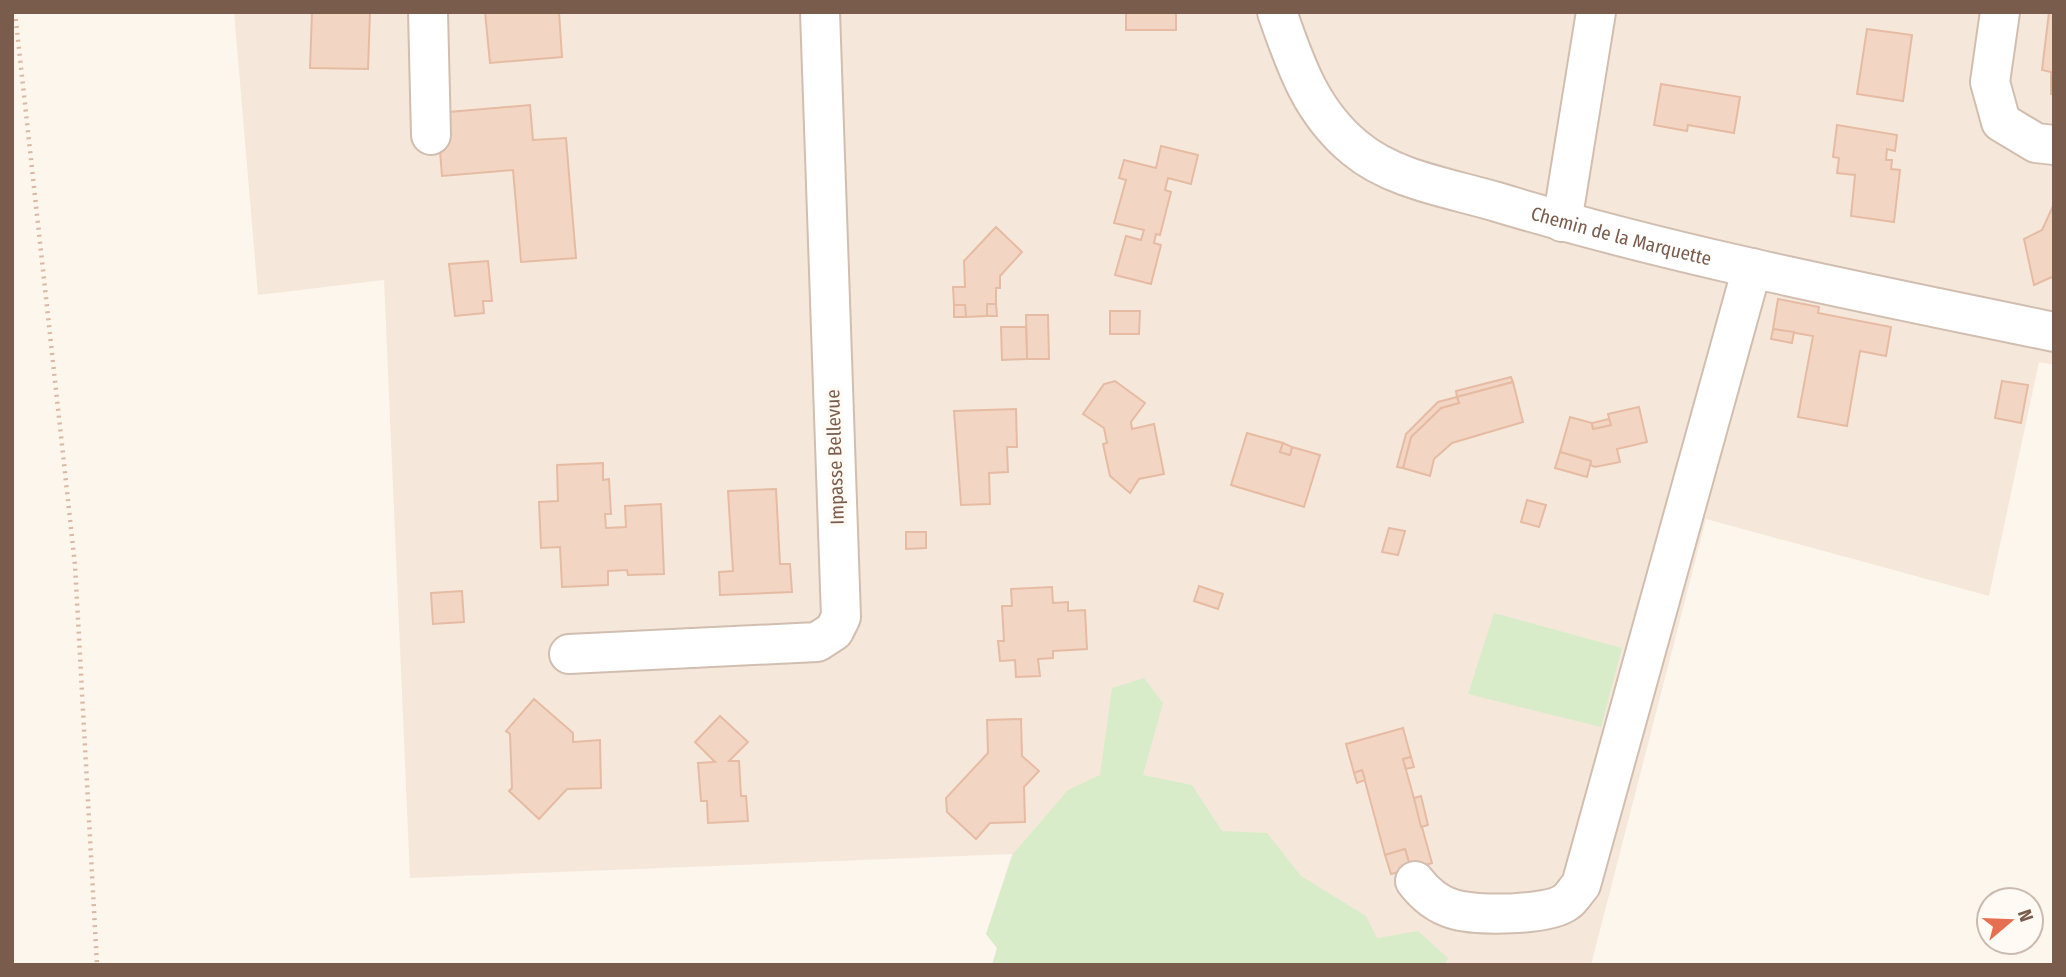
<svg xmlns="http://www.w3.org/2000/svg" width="2066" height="977" font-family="'Fira Sans Condensed',sans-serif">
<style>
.residential{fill:#f5e8da}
.green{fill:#d8ecc9}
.building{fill:#f3d5c3;stroke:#e6bba3;stroke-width:2}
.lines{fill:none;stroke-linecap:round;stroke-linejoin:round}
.minor-casing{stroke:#d1beb0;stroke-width:42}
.path{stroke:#d9b8a5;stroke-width:4.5;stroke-dasharray:2 5;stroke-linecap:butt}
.minor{stroke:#fff;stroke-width:38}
.labels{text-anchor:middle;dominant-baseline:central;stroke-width:7;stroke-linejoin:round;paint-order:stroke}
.street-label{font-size:19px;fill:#7a5c4d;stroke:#fffaf3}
</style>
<rect width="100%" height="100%" fill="#fdf6ec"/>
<path class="residential" d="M 234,12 L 2054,12 L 2054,365 L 2039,362 L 1989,596 L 1706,519 L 1591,965 L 992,965 L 997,948 L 986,934 L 1012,854 L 410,878 L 384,280 L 258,295 Z"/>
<g class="green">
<path d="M 1494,613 L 1622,648 L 1601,727 L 1468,694 Z"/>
<path d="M 1144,678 L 1163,703 L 1143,775 L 1192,785 L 1222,831 L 1267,833 L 1301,876 L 1366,916 L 1377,938 L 1418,931 L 1448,958 L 1445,965 L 992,965 L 997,948 L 986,934 L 1013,854 L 1068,790 L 1100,775 L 1112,688 Z"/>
</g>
<g class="building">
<path d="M 312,12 L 370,12 L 368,69 L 310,68 Z"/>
<path d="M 485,12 L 559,12 L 562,57 L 490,63 Z"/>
<rect x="1126" y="12" width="50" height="18"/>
<path d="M 2049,12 L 2054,12 L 2054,94 L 2051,94 L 2051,72 L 2042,70 Z"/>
<path d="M 1867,29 L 1912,35 L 1903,101 L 1857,94 Z"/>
<path d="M 1661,84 L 1740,97 L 1734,133 L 1688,125 L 1687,131 L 1654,125 Z"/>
<path d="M 530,105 L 533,140 L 566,138 L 576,258 L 521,262 L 513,170 L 442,176 L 437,113 Z"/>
<path d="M 1837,125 L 1897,135 L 1895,151 L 1887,149 L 1886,160 L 1892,160 L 1891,169 L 1900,170 L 1894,222 L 1851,216 L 1855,175 L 1837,173 L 1839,158 L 1833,157 Z"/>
<path d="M 1161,146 L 1198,155 L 1191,184 L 1168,178 L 1165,190 L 1171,192 L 1160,235 L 1156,234 L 1154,243 L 1161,245 L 1151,284 L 1115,275 L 1126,236 L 1141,240 L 1144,230 L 1114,223 L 1126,180 L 1119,178 L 1124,160 L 1156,168 Z"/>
<path d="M 2054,204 L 2054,276 L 2034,285 L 2024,239 L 2042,230 Z"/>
<path d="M 996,227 L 1022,252 L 1000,276 L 1000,288 L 996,288 L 996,304 L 987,304 L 987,316 L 966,317 L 965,305 L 954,305 L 953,287 L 965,287 L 964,261 Z"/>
<path d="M 488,261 L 492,301 L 483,301 L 484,313 L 455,316 L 449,264 Z"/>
<path d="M 1778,299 L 1819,307 L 1818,313 L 1891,327 L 1886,356 L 1860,351 L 1847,426 L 1798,417 L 1813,336 L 1773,329 Z"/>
<path d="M 987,304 L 996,304 L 997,316 L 987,316 Z"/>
<path d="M 954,305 L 965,305 L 966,317 L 954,317 Z"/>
<path d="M 1110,311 L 1140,311 L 1139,334 L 1110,334 Z"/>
<path d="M 1026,315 L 1048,315 L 1049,359 L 1027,359 Z"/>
<path d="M 1001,327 L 1026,327 L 1027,359 L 1002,360 Z"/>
<path d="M 1773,329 L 1794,332 L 1792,343 L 1771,339 Z"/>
<path d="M 1511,377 L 1513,382 L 1457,397 L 1456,391 Z"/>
<path d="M 1115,381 L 1145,403 L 1131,422 L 1132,429 L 1154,424 L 1164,474 L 1139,479 L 1130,493 L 1110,476 L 1103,444 L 1107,443 L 1104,428 L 1083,414 L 1104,384 Z"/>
<path d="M 2002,381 L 2028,385 L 2021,423 L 1995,418 Z"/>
<path d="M 1513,382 L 1523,422 L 1452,443 L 1434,459 L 1430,476 L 1403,468 L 1411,437 L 1441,408 L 1459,403 L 1457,397 Z"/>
<path d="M 1457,397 L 1459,403 L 1441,408 L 1411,437 L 1403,468 L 1397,467 L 1406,434 L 1438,402 Z"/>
<path d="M 1639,407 L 1647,442 L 1617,449 L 1620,462 L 1595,467 L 1590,465 L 1591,461 L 1560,452 L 1570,417 L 1592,423 L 1593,429 L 1611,425 L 1608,414 Z"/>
<path d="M 1016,409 L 1017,447 L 1007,447 L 1008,472 L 989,473 L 990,504 L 961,505 L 954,411 Z"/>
<path d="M 1609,419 L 1611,425 L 1593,429 L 1592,423 Z"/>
<path d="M 1247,433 L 1283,443 L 1280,452 L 1290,455 L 1292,447 L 1320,455 L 1304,507 L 1231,485 Z"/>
<path d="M 1283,443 L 1292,447 L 1290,455 L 1280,452 Z"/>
<path d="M 1560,452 L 1591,461 L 1587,477 L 1555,468 Z"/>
<path d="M 603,463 L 603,480 L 609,479 L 611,514 L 605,514 L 606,528 L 626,527 L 625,506 L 661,504 L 664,574 L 628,575 L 627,570 L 608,571 L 608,585 L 562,587 L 560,547 L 541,548 L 539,502 L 558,501 L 557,465 Z"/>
<path d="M 776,489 L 780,564 L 790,564 L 792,592 L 720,595 L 719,572 L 733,571 L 728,491 Z"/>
<path d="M 1527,500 L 1546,505 L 1539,527 L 1521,522 Z"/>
<path d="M 1389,528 L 1405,531 L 1398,555 L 1382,552 Z"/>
<path d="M 906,532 L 926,532 L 926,548 L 906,549 Z"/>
<path d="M 1199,586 L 1223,594 L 1218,609 L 1194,601 Z"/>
<path d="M 1052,587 L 1053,603 L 1068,602 L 1068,611 L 1085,610 L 1087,649 L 1053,651 L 1053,658 L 1038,659 L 1040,676 L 1016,677 L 1015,660 L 1000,661 L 998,641 L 1004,641 L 1002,606 L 1012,606 L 1011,589 Z"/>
<path d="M 462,591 L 464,622 L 433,624 L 431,593 Z"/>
<path d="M 534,699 L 573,733 L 573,742 L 600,740 L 601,788 L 567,789 L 539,819 L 509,791 L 512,788 L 510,734 L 506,731 Z"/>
<path d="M 720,716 L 748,742 L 729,761 L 739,761 L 741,796 L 746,796 L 748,821 L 708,823 L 707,801 L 701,801 L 698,763 L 715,762 L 695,742 Z"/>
<path d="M 1021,719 L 1022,756 L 1039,771 L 1024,787 L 1025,822 L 990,823 L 976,839 L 947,812 L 946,798 L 988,753 L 987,720 Z"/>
<path d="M 1403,728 L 1411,757 L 1403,759 L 1432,863 L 1411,869 L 1405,849 L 1385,855 L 1362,770 L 1354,773 L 1346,744 Z"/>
<path d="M 1411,757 L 1414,767 L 1406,769 L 1403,759 Z"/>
<path d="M 1362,770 L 1365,780 L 1357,783 L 1354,773 Z"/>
<path d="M 1421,796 L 1428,825 L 1421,827 L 1414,798 Z"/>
<path d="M 1405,849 L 1411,869 L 1391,874 L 1385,855 Z"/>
</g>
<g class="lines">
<defs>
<g id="minor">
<path d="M 428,12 L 431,135"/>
<path id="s1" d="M 1277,12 C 1295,64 1311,112 1355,148 C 1393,180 1450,188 1497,202 C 1679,257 1867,293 2054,332"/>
<path d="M 2000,12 L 1990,82 L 2001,122 L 2036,143 L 2054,145"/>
<path d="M 1562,222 L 1596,12"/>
<path d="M 569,654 L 817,642 L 834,631 L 841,617 L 820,12"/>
<path d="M 1415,881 C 1425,894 1436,904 1453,909 C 1476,916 1548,916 1566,902 C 1572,898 1576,890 1581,885 L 1752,268"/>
</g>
</defs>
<use href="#minor" class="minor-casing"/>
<path class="path" d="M 15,12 L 75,565 L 97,965"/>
<use href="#minor" class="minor"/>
</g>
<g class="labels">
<g class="street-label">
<text stroke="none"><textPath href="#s1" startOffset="441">Chemin de la Marquette</textPath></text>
<text transform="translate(835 457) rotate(-92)">Impasse Bellevue</text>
</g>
</g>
<rect width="2066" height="977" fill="none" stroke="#7a5c4d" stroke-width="28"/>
<g transform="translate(2010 921) rotate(71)"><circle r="33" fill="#fffaf3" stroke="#cabbb1" stroke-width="2"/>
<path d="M0-5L12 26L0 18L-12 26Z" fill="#e76f51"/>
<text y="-10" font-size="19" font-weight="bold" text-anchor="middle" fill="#7a5c4d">N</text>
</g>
</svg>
